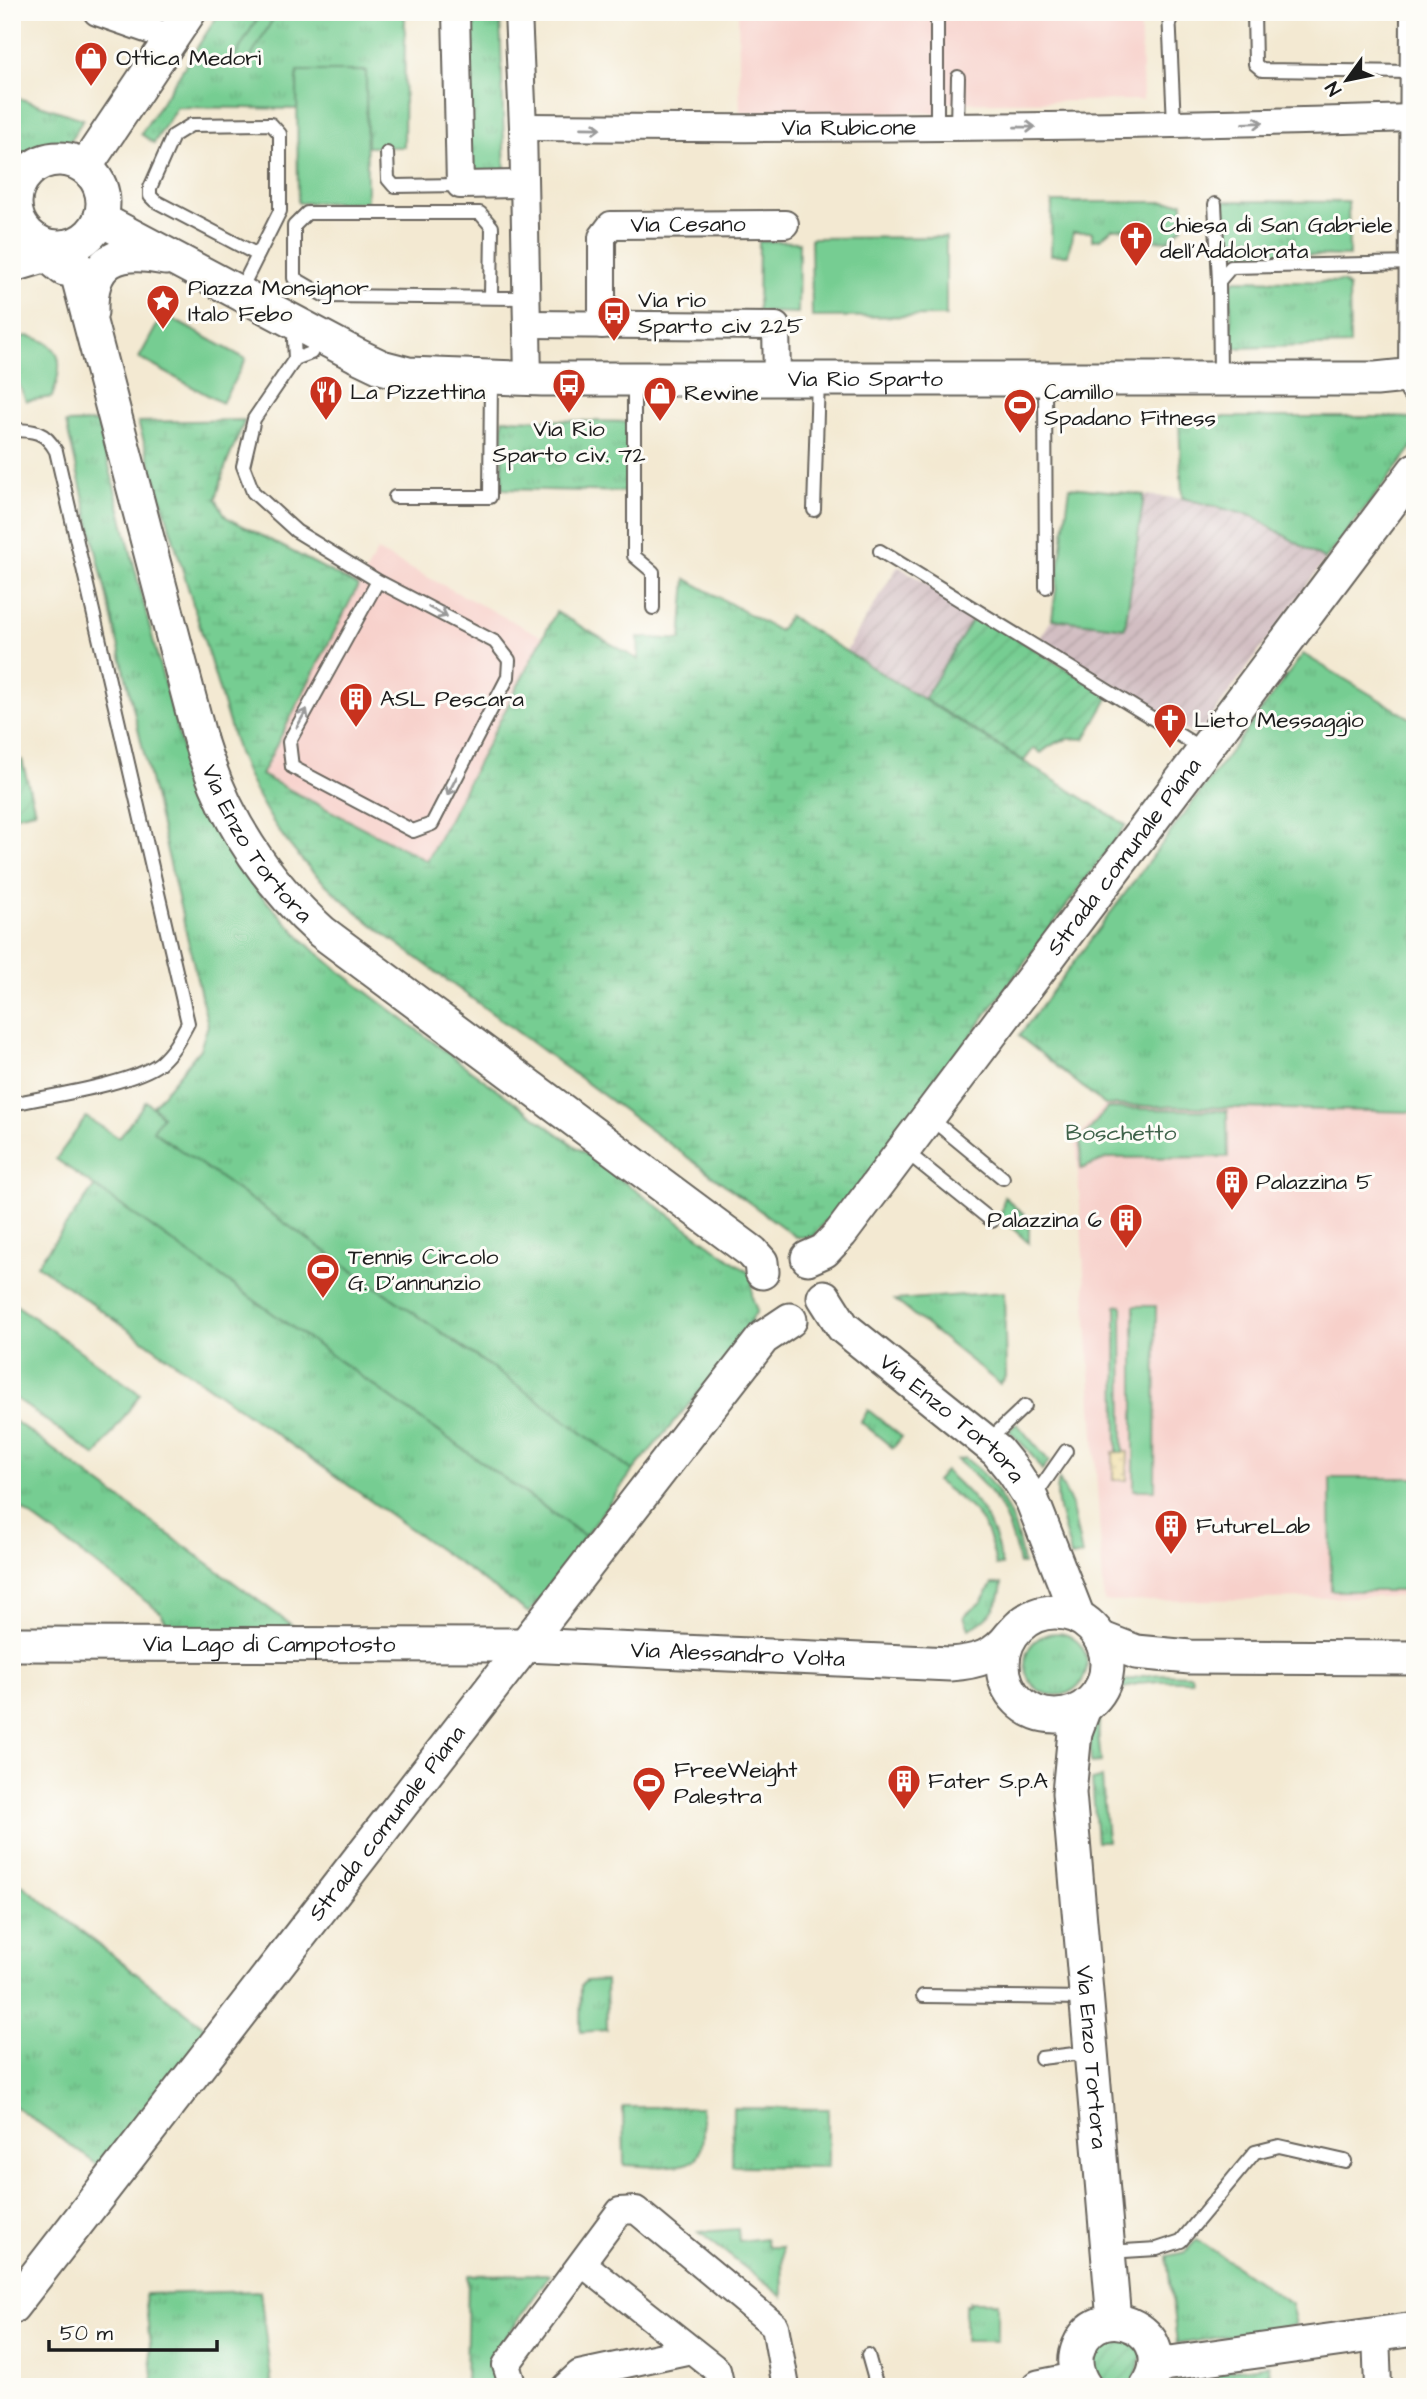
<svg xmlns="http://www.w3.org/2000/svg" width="1427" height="2399" font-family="'Architects Daughter',sans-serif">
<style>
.built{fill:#f7d0ca}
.industrial{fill:url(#industrial-furrows)}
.grass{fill:url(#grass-tufts);stroke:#497457;stroke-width:2}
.wetland{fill:url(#wetland-marsh);stroke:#497457;stroke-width:2}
.sand{fill:url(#sand-dots);stroke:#857b5d;stroke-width:2}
.park{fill:#76cd92;stroke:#497457;stroke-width:2}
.garden{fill:url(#garden-furrows);stroke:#497457;stroke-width:2}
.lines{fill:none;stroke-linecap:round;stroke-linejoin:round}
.service-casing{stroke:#67645c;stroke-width:16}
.minor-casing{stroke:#67645c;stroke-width:30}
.tertiary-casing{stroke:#67645c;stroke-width:37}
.service{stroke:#fff;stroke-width:12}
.minor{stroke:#fff;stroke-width:26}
.tertiary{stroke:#fff;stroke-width:33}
.oneway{stroke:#999}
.labels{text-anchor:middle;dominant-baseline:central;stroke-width:6;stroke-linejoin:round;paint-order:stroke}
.poi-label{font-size:23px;fill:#1c1c1c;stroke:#fdfcf7;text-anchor:start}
.street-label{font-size:23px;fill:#1c1c1c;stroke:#fdfcf7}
.park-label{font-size:23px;fill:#40634b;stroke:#fdfcf7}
</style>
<defs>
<pattern id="industrial-furrows" width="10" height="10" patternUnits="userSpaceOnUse" patternTransform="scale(1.75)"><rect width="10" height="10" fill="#d2bec2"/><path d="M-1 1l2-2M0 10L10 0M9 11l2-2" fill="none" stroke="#b4a3a6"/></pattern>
<pattern id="grass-tufts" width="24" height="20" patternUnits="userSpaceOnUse" patternTransform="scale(1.75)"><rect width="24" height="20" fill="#76cd92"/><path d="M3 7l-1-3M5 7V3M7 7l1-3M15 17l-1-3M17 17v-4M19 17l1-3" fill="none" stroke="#66af7d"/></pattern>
<pattern id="wetland-marsh" width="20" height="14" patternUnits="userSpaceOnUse" patternTransform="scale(1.75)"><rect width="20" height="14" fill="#76cd92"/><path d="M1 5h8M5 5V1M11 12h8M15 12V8" fill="none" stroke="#66af7d"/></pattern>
<pattern id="sand-dots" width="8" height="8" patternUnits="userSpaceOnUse" patternTransform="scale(1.75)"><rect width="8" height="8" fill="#eeda9e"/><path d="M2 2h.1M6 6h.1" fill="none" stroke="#ccba88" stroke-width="1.8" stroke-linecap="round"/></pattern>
<pattern id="garden-furrows" width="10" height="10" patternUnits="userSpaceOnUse" patternTransform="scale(1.75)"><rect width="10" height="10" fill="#76cd92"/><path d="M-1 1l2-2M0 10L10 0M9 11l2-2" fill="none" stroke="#66af7d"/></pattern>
</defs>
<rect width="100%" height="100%" fill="#fdfcf7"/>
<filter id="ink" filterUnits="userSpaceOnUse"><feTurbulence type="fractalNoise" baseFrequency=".0143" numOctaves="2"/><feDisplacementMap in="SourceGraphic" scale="14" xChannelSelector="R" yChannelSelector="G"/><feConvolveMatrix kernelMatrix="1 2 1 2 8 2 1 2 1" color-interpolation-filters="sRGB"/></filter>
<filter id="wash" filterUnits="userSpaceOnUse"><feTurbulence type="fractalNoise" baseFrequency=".00686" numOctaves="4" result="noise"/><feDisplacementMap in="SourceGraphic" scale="28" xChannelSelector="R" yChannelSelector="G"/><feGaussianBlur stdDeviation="1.57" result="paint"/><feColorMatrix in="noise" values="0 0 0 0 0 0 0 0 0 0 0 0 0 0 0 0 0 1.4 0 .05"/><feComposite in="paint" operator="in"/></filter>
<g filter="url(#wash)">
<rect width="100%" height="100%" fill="#f3e9d2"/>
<g class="built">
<path d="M 738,12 L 1140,12 L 1143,100 L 940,103 L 940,113 L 740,113 Z"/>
<path d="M 377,551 L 543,637 L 427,861 L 261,775 Z"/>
<path d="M 1105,1105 L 1415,1112 L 1415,1596 L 1104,1602 L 1076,1141 Z"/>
</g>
<g class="industrial">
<path d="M 1144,495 L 1188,499 L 1252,516 L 1325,560 L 1197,737 L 1040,638 L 1052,619 L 1125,627 Z"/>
<path d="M 898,566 L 976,614 L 924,699 L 846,651 Z"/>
</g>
<g class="grass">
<path d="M 220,12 L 405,12 L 404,147 L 367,147 L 365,71 L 297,71 L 298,109 L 177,107 L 154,143 L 141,134 Z"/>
<path d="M 462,12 L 500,12 L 505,176 L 465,177 Z"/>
<path d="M 12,96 L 83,119 L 64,152 L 46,155 L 28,164 L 12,158 L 12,118 L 15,108 L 12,107 Z"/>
<path d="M 1224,201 L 1348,202 L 1349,256 L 1226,253 Z"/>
<path d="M 1052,202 L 1183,202 L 1183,226 L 1168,241 L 1153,240 L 1139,228 L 1112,229 L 1100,239 L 1092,240 L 1092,232 L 1073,232 L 1068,255 L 1051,255 Z"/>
<path d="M 1235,280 L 1343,282 L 1349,288 L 1350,345 L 1232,348 L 1230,287 Z"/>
<path d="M 1179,417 L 1401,417 L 1415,420 L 1415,444 L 1325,560 L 1252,516 L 1182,498 Z"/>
<path d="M 503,419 L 631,422 L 630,492 L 502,489 Z"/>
<path d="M 98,422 L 155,648 L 187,766 L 220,837 L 257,891 L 307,944 L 333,966 L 458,1061 L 752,1275 L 752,1297 L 757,1311 L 750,1322 L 755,1326 L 633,1471 L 535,1398 L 152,1131 L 162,1116 L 153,1106 L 200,1049 L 208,1025 L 66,423 Z"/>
<path d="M 1303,654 L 1415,721 L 1415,1112 L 1105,1105 L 1019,1036 Z"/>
<path d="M 95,1186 L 585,1536 L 529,1613 L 37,1265 Z"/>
<path d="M 1004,1196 L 1029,1220 L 1029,1243 L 1001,1218 Z"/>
<path d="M 1004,1292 L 1006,1377 L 1000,1384 L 895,1300 Z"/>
<path d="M 868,1410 L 902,1437 L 893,1448 L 861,1422 Z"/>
<path d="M 12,1419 L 301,1632 L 171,1629 L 160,1612 L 12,1502 Z"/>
<path d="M 1016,1423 L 1049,1461 L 1042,1470 L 1028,1450 L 1009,1431 Z"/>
<path d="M 965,1458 C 1000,1484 1017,1521 1023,1564 L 1019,1564 C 1008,1513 997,1493 957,1460 Z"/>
<path d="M 945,1471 C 980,1502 992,1518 1002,1565 L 996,1566 C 987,1516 975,1510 936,1481 Z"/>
<path d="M 1059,1479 L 1071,1503 L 1082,1555 L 1071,1557 C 1067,1531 1052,1503 1059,1479 Z"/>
<path d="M 992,1584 L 1002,1584 C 1000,1606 989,1620 969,1629 L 964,1616 L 982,1601 Z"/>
<circle cx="1056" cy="1664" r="31"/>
<path d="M 1163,1674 L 1191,1675 L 1192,1681 C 1158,1681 1111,1676 1100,1718 C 1096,1732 1100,1748 1101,1762 L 1091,1763 C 1086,1706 1102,1676 1163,1674 Z"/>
<path d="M 1102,1778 L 1107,1841 L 1097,1841 L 1092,1780 Z"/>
<path d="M 12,1877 L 210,2031 L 102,2168 L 12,2104 Z"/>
<path d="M 606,1980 L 607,2030 L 580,2032 L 581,1985 L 586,1981 Z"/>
<path d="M 623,2107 L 701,2107 C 702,2122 706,2142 698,2156 C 690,2171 640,2166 624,2165 Z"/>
<path d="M 733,2108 L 828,2109 L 828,2167 L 732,2166 Z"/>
<path d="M 738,2229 L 739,2241 L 766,2238 L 768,2247 L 782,2247 L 783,2297 L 699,2232 Z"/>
<path d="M 1197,2239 L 1291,2304 L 1296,2325 L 1177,2344 L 1167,2256 L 1185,2252 Z"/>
<path d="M 550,2274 L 491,2359 L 500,2387 L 466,2387 L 468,2275 Z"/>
<path d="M 260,2291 L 272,2387 L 154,2387 L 145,2294 Z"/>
<path d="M 969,2302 L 997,2302 L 997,2341 L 965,2341 L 965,2305 L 969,2305 Z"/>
</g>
<path class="wetland" d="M 245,420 L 226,465 L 216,499 L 226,517 L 358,586 L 261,775 L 427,861 L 556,612 L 639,660 L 638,637 L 681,640 L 686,579 L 779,631 L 789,616 L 1126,825 L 832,1224 L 826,1220 L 813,1237 L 796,1237 L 387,936 C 316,881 271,838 238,753 L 138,422 Z"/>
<path class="sand" d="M 1113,1452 L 1128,1452 L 1127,1480 L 1113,1480 Z"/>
<g class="park">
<path d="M 261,12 L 277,12 L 244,69 L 232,62 Z"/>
<path d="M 297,71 L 366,71 L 367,202 L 298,203 Z"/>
<path d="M 946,237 L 946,316 L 812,317 L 811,238 Z"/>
<path d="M 759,241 L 799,242 L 798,313 L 758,312 Z"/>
<path d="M 163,314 L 246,359 L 222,403 L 139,358 Z"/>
<path d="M 27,336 C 66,343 63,367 52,397 L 26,401 L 12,369 L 12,344 L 22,337 Z"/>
<path d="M 1070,487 L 1144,495 L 1125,628 L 1052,619 Z"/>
<path d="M 146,1101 L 162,1116 L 153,1131 L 535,1398 L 633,1471 L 585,1536 L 56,1159 L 86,1117 L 119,1138 Z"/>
<path d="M 1107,1108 L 1227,1111 L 1228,1157 L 1108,1158 L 1081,1169 L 1080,1142 Z"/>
<path d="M 12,1302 L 140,1394 L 96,1456 L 12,1396 Z"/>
<path d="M 1122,1305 L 1123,1452 L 1117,1452 L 1116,1306 Z"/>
<path d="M 1134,1306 L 1156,1306 L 1155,1490 L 1134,1490 Z"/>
<path d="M 1330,1478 L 1415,1478 L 1415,1591 L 1331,1591 Z"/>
</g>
<g class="garden">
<path d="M 976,614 L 1110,695 L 1085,739 C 1066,737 1055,741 1041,753 L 1034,748 L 1024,761 L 924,699 Z"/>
<path d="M 22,760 L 35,811 L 12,816 L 12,762 Z"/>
<path d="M 1115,2331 L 1144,2352 L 1131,2387 L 1099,2386 L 1086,2353 Z"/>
<path d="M 1269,2365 L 1271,2387 L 1176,2387 L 1175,2377 Z"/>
</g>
</g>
<g filter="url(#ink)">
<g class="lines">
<defs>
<g id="service">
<path d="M 933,12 L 937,17 L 937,128"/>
<path d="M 1169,12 L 1174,124"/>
<path d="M 1254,12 L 1255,64 L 1262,70 L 1414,72"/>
<path d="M 957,127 L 958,77"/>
<path d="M 387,153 L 388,179 L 394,186 L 460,185"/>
<path d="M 1215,204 L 1219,281"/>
<path d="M 239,293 L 280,211 L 280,134 L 271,124 L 191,125 L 173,136 L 150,188 L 150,196 L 155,201 L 258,255"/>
<path d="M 491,297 L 492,227 L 480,213 L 307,213 L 294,226 L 294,278 L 325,296 L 526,298"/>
<path d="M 320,337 L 311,353 L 295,359 L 254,419 L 243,466 L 253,492 L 296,531 L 378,581 L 495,642 L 509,660 L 508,677 L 432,824 L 413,831 L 292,767 L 289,742 L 378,581"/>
<path d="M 295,359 L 294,340 L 302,326"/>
<path d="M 1220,376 L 1219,281 L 1231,267 L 1414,263"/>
<path d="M 634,379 L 634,556 L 653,572 L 653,608"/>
<path d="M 1045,380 L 1046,587"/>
<path d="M 12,430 C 33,430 45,431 56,451 L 188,1023 C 180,1038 173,1052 160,1063 C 133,1084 49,1096 12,1104"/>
<path d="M 395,497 L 490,497 L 491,377"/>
<path d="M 814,510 L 818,379"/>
<path d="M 880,551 L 1204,750"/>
<path d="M 929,1117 L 1003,1178"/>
<path d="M 904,1150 L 992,1221"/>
<path d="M 987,1442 L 1025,1406"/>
<path d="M 1034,1497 L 1066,1451"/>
<path d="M 923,1996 L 1087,1998"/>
<path d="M 1041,2058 L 1091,2052"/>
<path d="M 1108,2252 L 1157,2249 L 1181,2241 L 1255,2152 L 1279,2146 L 1345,2161"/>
<path d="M 868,2355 L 877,2387"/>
</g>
<g id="minor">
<path d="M 97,12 L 172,38"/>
<path d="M 456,12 L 460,185 L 523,184"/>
<path d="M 518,12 L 523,127 L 528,379"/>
<path d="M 1414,12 L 1412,383 L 1414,390"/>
<path id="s1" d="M 523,127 C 820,130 1117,127 1414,118"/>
<path d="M 527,324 L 776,326 L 777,379"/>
<path id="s2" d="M 602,325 L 602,237 L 611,225 L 785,224"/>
<path d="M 582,2263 L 717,2370 L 721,2387"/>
<path d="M 1376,2334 L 1378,2387"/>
<path d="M 513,2387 L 506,2365 L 620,2211 L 636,2210 L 775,2326 L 786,2387"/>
<path d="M 565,2387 L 579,2374 L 691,2350"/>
</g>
<g id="tertiary">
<circle cx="59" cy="203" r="44"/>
<path d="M 85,167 L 189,12"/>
<path id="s3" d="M 100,219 L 356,355 L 381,367 L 408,374 L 542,379 L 1376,379 L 1415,375"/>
<path id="s4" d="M 70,246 L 201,743 C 224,818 263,879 322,932 L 752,1252 L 761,1262 L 762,1272"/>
<path d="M 17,264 L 47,255 L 64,269"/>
<path d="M 91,312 C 90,259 117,248 165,258"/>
<path id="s5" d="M 808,1258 L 824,1251 L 841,1233 L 1415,470"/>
<path id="s6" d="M 824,1297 L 843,1327 L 997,1451 L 1014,1472 L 1032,1500 L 1078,1617"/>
<circle cx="1055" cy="1664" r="52"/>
<path d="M 1100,1638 L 1136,1652 L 1190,1657 L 1415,1658"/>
<path id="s7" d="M 12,1644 L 526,1645 L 950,1664 C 977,1662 995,1657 1011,1635"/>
<path id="s8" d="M 1084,1708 L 1075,1732 L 1069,1793 L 1114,2321"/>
<path id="s9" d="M 12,2307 L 763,1338 L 790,1320"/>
<path d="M 1156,2365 L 1415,2329"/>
<path d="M 1039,2387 L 1079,2379"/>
<path d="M 1085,2387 C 1076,2374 1073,2360 1079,2346 C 1102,2293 1183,2335 1147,2387"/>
</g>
</defs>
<use href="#service" class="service-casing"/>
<use href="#minor" class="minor-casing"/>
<use href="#tertiary" class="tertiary-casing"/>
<use href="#service" class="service"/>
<use href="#minor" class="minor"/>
<use href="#tertiary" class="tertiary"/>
</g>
<defs><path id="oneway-shaft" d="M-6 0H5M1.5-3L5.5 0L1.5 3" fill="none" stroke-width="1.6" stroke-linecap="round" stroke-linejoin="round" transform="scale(1.75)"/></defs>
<g class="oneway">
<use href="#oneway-shaft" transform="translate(1253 123) rotate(-2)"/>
<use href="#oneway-shaft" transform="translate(1025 127) rotate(-1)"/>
<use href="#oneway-shaft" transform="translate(591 128) rotate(1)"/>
<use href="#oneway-shaft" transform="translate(438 612) rotate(27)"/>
<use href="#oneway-shaft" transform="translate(302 718) rotate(-61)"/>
<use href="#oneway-shaft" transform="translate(452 786) rotate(117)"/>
</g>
</g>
<defs>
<symbol id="shop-pin" viewBox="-11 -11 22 30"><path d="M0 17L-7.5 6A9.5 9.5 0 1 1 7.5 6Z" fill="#c8321e" stroke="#fdfcf7"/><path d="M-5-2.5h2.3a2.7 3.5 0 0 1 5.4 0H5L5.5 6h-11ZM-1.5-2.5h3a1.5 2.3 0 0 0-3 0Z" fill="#fff"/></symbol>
<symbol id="church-pin" viewBox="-11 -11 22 30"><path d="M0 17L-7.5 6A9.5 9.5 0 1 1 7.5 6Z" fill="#c8321e" stroke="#fdfcf7"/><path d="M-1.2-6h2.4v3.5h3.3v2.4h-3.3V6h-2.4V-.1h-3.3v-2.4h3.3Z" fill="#fff"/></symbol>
<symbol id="sight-pin" viewBox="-11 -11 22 30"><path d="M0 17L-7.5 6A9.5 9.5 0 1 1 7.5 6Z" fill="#c8321e" stroke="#fdfcf7"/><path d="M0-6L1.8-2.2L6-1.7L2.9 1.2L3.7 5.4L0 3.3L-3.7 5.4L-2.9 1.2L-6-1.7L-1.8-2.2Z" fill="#fff"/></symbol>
<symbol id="bus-pin" viewBox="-11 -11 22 30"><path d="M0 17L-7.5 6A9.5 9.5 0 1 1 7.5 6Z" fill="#c8321e" stroke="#fdfcf7"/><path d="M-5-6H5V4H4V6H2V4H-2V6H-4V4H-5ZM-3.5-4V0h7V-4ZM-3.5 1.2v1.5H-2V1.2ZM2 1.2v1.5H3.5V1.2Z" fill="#fff"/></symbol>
<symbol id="restaurant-pin" viewBox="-11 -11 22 30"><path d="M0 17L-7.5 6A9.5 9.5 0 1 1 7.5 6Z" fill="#c8321e" stroke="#fdfcf7"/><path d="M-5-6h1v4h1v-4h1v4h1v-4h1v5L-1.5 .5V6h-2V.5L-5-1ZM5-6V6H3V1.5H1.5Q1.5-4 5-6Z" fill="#fff"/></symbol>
<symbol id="stadium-pin" viewBox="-11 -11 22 30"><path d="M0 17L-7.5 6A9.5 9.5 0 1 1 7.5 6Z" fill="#c8321e" stroke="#fdfcf7"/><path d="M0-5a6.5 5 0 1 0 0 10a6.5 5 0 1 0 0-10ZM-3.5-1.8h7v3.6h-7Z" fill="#fff"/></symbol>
<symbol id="building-pin" viewBox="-11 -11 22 30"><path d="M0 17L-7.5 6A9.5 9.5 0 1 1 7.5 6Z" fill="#c8321e" stroke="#fdfcf7"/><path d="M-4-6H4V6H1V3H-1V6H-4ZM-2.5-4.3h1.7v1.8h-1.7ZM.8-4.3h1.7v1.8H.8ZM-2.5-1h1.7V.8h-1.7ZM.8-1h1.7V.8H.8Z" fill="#fff"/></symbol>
</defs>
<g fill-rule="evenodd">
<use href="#shop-pin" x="72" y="39" width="38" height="52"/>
<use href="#church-pin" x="1117" y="219" width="38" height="52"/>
<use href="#sight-pin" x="144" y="282" width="38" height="52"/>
<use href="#bus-pin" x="595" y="294" width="38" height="52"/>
<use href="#bus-pin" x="550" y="366" width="38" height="52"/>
<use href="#restaurant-pin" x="307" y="373" width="38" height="52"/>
<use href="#shop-pin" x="641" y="374" width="38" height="52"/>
<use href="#stadium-pin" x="1001" y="386" width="38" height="52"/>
<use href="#building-pin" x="337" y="680" width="38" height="52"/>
<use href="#church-pin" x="1151" y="701" width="38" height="52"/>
<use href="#building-pin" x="1213" y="1163" width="38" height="52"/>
<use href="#building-pin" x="1107" y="1201" width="38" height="52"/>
<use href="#stadium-pin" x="304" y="1251" width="38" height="52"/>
<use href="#building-pin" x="1152" y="1507" width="38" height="52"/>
<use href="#building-pin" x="885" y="1762" width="38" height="52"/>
<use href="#stadium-pin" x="630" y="1764" width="38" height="52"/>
</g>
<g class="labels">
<g class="poi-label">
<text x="116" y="58">Ottica Medori</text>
<text x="1160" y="225">Chiesa di San Gabriele<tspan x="1160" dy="26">dell'Addolorata</tspan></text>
<text x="188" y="288">Piazza Monsignor<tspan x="188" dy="26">Italo Febo</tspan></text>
<text x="638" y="300">Via rio<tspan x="638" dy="26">Sparto civ 225</tspan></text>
<text x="350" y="392">La Pizzettina</text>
<text x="1044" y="392">Camillo<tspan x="1044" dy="26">Spadano Fitness</tspan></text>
<text x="684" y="393">Rewine</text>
<text x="569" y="429" text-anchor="middle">Via Rio<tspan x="569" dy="26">Sparto civ. 72</tspan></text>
<text x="380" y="699">ASL Pescara</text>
<text x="1194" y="720">Lieto Messaggio</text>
<text x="1256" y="1182">Palazzina 5</text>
<text x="1102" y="1220" text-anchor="end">Palazzina 6</text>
<text x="348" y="1257">Tennis Circolo<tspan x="348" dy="26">G. D'annunzio</tspan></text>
<text x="1196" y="1526">FutureLab</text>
<text x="674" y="1770">FreeWeight<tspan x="674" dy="26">Palestra</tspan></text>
<text x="928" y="1781">Fater S.p.A</text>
</g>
<g class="street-label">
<text stroke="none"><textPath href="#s1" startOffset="326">Via Rubicone</textPath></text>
<text stroke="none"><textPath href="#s2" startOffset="180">Via Cesano</textPath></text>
<text stroke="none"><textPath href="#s3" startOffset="803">Via Rio Sparto</textPath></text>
<text stroke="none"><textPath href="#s4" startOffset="630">Via Enzo Tortora</textPath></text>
<text stroke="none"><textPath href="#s5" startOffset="513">Strada comunale Piana</textPath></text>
<text stroke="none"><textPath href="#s6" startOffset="178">Via Enzo Tortora</textPath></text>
<text stroke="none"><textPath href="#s7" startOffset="257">Via Lago di Campotosto</textPath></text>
<text stroke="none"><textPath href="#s7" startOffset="726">Via Alessandro Volta</textPath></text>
<text stroke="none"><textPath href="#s9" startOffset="612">Strada comunale Piana</textPath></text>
<text stroke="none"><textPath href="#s8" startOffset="352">Via Enzo Tortora</textPath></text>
</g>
<g class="park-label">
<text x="1121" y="1133">Boschetto</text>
</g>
</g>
<rect width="1427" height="2399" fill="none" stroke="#fdfcf7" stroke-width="42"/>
<g transform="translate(1347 80) rotate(237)" stroke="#fdfcf7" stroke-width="5" paint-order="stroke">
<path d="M0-5L12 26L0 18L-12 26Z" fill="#1c1c1c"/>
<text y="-10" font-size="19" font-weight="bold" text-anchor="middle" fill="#1c1c1c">N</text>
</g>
<path d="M49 2340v10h168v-10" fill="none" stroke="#1c1c1c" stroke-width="3.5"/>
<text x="60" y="2340" font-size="21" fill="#1c1c1c" stroke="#fdfcf7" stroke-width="5" paint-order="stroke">50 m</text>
</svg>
